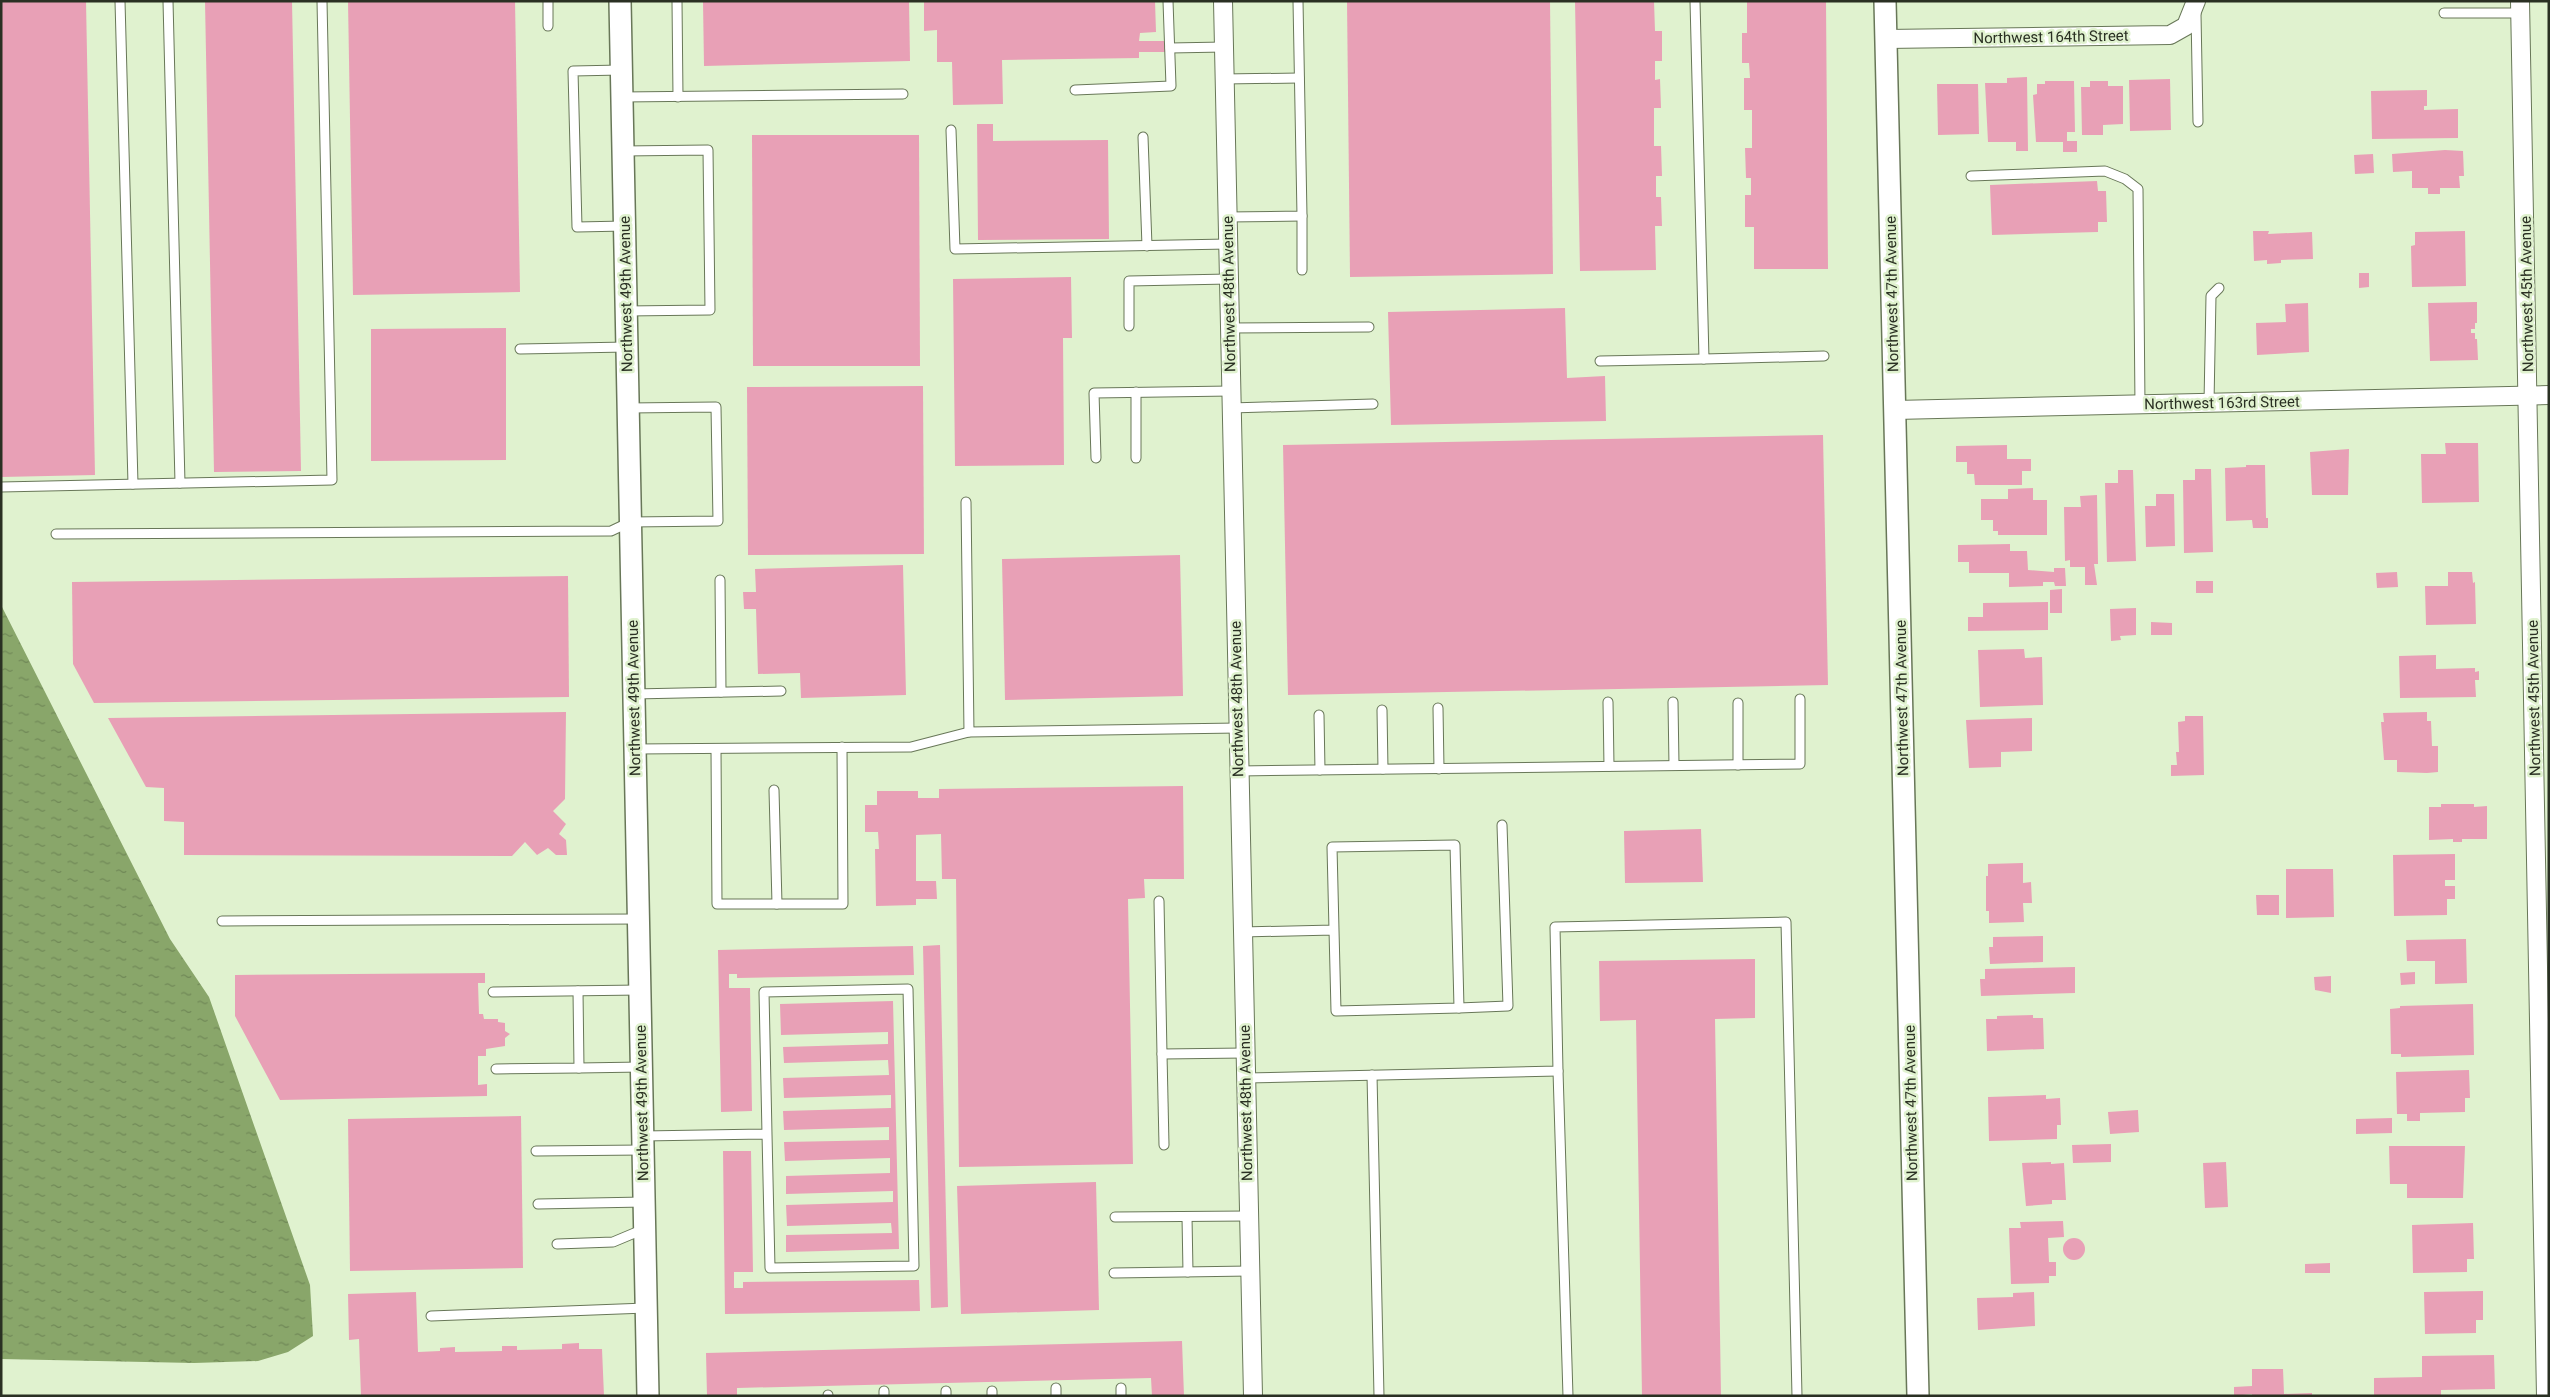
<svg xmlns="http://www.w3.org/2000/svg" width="2550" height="1397" font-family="Roboto,sans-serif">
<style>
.water{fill:url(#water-ripples)}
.building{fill:#e8a0b6}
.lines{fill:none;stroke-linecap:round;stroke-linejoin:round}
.service-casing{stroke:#687758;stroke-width:11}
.minor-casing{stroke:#687758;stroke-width:20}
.tertiary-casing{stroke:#687758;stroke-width:24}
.service{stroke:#fff;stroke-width:9}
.minor{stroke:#fff;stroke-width:18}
.tertiary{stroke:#fff;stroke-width:21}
.labels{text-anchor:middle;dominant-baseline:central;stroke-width:5;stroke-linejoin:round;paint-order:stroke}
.street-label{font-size:15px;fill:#2a3023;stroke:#e0f2cf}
</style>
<defs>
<pattern id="water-ripples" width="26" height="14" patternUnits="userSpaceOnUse" patternTransform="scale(1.25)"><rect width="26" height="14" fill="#89a66a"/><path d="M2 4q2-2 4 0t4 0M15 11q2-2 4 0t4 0" fill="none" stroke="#708857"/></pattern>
</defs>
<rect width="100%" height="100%" fill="#e0f2cf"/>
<path class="water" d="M 1,605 L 170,939 L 209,997 L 310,1285 L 313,1336 L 288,1352 L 258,1361 L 194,1363 L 1,1359 Z"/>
<g class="building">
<path d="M 1,1 L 86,1 L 95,475 L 1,477 Z"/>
<path d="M 205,1 L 292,1 L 301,471 L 214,472 Z"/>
<path d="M 348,1 L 515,1 L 520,292 L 353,295 Z"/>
<path d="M 703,1 L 909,1 L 910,61 L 704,66 Z"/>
<path d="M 924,1 L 1155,1 L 1156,32 L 1140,33 L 1139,41 L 1165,41 L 1165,52 L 1139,52 L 1139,58 L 1002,60 L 1003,104 L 953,105 L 952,62 L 937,62 L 937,30 L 924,31 Z"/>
<path d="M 1347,1 L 1550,1 L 1553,274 L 1350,277 Z"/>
<path d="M 1575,1 L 1654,1 L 1655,31 L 1662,31 L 1662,61 L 1655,61 L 1655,80 L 1660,79 L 1661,108 L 1654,108 L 1654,146 L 1661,146 L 1662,176 L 1656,176 L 1656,197 L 1661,197 L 1662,226 L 1655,226 L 1656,270 L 1580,271 Z"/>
<path d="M 1747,1 L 1826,1 L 1828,269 L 1754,269 L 1754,227 L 1745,227 L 1745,195 L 1751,195 L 1751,178 L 1746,178 L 1745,148 L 1752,148 L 1752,110 L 1744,110 L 1744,78 L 1750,78 L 1749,63 L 1742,63 L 1742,33 L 1747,33 Z"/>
<path d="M 2027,77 L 2028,151 L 2016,151 L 2016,142 L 1988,142 L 1985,83 L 2007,83 L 2007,78 Z"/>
<path d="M 2170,79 L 2171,130 L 2130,131 L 2129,80 Z"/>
<path d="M 2045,81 L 2074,81 L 2075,132 L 2067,132 L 2067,141 L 2077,141 L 2077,152 L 2063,152 L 2063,142 L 2036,142 L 2033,95 L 2037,94 L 2037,84 L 2045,84 Z"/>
<path d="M 2090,81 L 2108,81 L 2108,86 L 2123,86 L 2123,124 L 2103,125 L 2103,135 L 2082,135 L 2081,87 L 2090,87 Z"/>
<path d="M 1937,84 L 1978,84 L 1979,134 L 1938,135 Z"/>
<path d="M 2427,90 L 2427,106 L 2424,106 L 2424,110 L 2458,109 L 2458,138 L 2372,139 L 2371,91 Z"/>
<path d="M 977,124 L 993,124 L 993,141 L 1108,140 L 1109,239 L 978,240 Z"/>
<path d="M 752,135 L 919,135 L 920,366 L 753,366 Z"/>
<path d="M 2445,150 L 2463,151 L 2464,176 L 2459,176 L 2460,188 L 2440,188 L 2440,194 L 2428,194 L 2428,188 L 2412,188 L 2412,171 L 2393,172 L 2392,154 Z"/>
<path d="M 2373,154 L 2374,173 L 2355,174 L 2354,155 Z"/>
<path d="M 2097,181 L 2098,191 L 2106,191 L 2107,222 L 2098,222 L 2098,232 L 1992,235 L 1990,185 Z"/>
<path d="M 2253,231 L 2269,231 L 2268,234 L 2312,232 L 2313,259 L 2281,260 L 2281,263 L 2267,264 L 2267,260 L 2254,261 Z"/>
<path d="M 2465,231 L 2466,286 L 2412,287 L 2411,246 L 2415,245 L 2415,232 Z"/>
<path d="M 2359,273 L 2369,273 L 2369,287 L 2359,288 Z"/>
<path d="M 1071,277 L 1072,338 L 1063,338 L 1064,465 L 955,466 L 953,279 Z"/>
<path d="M 2477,302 L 2477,323 L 2475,323 L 2475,329 L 2471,329 L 2471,333 L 2475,333 L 2475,339 L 2477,339 L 2478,360 L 2430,361 L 2428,303 Z"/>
<path d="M 2308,303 L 2309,352 L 2257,355 L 2256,323 L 2286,322 L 2285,304 Z"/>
<path d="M 1565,308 L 1567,378 L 1605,376 L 1606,421 L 1391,425 L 1388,312 Z"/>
<path d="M 506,328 L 506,460 L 371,461 L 371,329 Z"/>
<path d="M 923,386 L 924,554 L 748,555 L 747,387 Z"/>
<path d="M 1823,435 L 1828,685 L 1288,695 L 1283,445 Z"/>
<path d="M 2445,443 L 2478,443 L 2479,502 L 2422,503 L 2421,454 L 2446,454 Z"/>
<path d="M 2007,445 L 2007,459 L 2031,459 L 2031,471 L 2022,471 L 2022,485 L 1975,485 L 1974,474 L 1967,474 L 1967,462 L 1956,462 L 1956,446 Z"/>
<path d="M 2349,449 L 2348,495 L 2312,495 L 2310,452 Z"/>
<path d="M 2246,465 L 2265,465 L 2266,518 L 2268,518 L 2268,528 L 2253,528 L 2252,520 L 2226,521 L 2225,468 L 2246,467 Z"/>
<path d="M 2195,469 L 2211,469 L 2213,552 L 2184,553 L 2183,480 L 2195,480 Z"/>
<path d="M 2118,470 L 2133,470 L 2136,561 L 2107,562 L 2105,483 L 2118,483 Z"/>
<path d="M 2033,488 L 2033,500 L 2047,500 L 2047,535 L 1998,535 L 1998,531 L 1993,531 L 1993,520 L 1981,520 L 1981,499 L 2008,499 L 2008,489 Z"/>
<path d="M 2156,494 L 2174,494 L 2175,546 L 2146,547 L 2145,506 L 2156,506 Z"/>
<path d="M 2097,495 L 2098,564 L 2094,564 L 2097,585 L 2085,585 L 2085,567 L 2070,567 L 2070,560 L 2065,561 L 2064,507 L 2081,507 L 2080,496 Z"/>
<path d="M 2010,544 L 2010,551 L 2027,551 L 2028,570 L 2054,572 L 2054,568 L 2065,568 L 2066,586 L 2055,586 L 2054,582 L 2043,582 L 2043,586 L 2009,587 L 2009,573 L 1969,573 L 1969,562 L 1958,562 L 1958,545 Z"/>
<path d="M 1180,555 L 1183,696 L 1005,700 L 1002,559 Z"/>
<path d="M 903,565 L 906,695 L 801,698 L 800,673 L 758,674 L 756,609 L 744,609 L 743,592 L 756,592 L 755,569 Z"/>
<path d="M 2397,572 L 2398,587 L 2377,588 L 2376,573 Z"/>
<path d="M 2448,572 L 2472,572 L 2473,583 L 2475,582 L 2476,624 L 2426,625 L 2425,586 L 2448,586 Z"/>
<path d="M 568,576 L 569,697 L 94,703 L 73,664 L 72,582 Z"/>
<rect x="2196" y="581" width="17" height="12"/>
<path d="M 2062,589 L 2062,613 L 2050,613 L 2050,590 Z"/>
<path d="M 2048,602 L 2048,630 L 1968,631 L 1968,617 L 1983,617 L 1983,603 Z"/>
<path d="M 2136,608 L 2136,635 L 2120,636 L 2121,640 L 2111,641 L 2110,609 Z"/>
<path d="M 2151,622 L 2172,623 L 2172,635 L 2151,635 Z"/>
<path d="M 2024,649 L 2025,658 L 2042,657 L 2043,705 L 1980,707 L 1978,650 Z"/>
<path d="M 2436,655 L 2436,669 L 2475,668 L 2475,672 L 2479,671 L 2479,680 L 2475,680 L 2476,697 L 2400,698 L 2399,656 Z"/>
<path d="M 566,712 L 565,799 L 553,811 L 566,824 L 559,834 L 566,840 L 567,855 L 556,855 L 548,848 L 537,855 L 525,842 L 512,856 L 184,855 L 184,822 L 164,821 L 164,788 L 146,787 L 108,718 Z"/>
<path d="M 2427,712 L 2427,721 L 2431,721 L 2432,746 L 2438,746 L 2438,772 L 2427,773 L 2397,772 L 2397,760 L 2384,760 L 2381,722 L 2384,722 L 2383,713 Z"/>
<path d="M 2185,716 L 2203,716 L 2204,775 L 2171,776 L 2171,765 L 2177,765 L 2176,752 L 2179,752 L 2178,722 L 2185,721 Z"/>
<path d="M 2032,718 L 2032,751 L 2001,752 L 2001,767 L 1969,768 L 1966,720 Z"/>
<path d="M 1183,786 L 1184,879 L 1144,879 L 1145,898 L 1128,899 L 1133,1164 L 959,1167 L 956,879 L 942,879 L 941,834 L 916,835 L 916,881 L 936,881 L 937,899 L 916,899 L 916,905 L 876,906 L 875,849 L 879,849 L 878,832 L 865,832 L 865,805 L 877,805 L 877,791 L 918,791 L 918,798 L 939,798 L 939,789 Z"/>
<path d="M 2441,804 L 2474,804 L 2474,807 L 2487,806 L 2487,839 L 2462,839 L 2462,842 L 2453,842 L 2453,839 L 2429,840 L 2429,807 L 2441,807 Z"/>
<path d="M 1701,829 L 1703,882 L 1625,883 L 1624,831 Z"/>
<path d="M 2455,854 L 2455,880 L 2445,880 L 2445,886 L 2455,886 L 2455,899 L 2447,899 L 2447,915 L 2394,916 L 2393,855 Z"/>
<path d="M 2023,863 L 2023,883 L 2031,882 L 2032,903 L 2023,903 L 2024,922 L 1989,923 L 1989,911 L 1986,911 L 1986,876 L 1988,876 L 1988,864 Z"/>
<path d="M 2286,869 L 2333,869 L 2334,917 L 2286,918 Z"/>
<path d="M 2256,895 L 2279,895 L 2279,915 L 2257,915 Z"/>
<path d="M 2043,936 L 2043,962 L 1990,964 L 1989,947 L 1993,947 L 1993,937 Z"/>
<path d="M 2466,939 L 2467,983 L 2435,984 L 2435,961 L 2407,961 L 2406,940 Z"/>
<path d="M 940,945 L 948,1307 L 931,1308 L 923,946 Z"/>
<path d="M 913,946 L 914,975 L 737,978 L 737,974 L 729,974 L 729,988 L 750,988 L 752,1111 L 721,1112 L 718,950 Z"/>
<path d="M 1755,959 L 1755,1018 L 1715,1019 L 1721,1396 L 1642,1396 L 1636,1020 L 1600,1021 L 1599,961 Z"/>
<path d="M 2075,967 L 2075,993 L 1981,996 L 1980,979 L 1985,979 L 1985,969 Z"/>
<path d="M 2415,972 L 2415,984 L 2401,985 L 2400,973 Z"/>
<path d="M 485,973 L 485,983 L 478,983 L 479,1014 L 483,1014 L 484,1019 L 498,1019 L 498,1022 L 505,1023 L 505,1031 L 510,1034 L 505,1038 L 505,1046 L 486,1049 L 486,1056 L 478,1056 L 478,1085 L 487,1084 L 487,1096 L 280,1100 L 235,1016 L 235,975 Z"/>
<path d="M 2331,976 L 2331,993 L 2315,990 L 2314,977 Z"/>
<path d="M 893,1001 L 899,1249 L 786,1252 L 786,1235 L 892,1233 L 891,1223 L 787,1226 L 786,1205 L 893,1202 L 893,1191 L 786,1194 L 786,1176 L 890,1173 L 890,1158 L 785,1161 L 784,1142 L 889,1140 L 889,1127 L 784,1130 L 783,1111 L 891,1108 L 891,1095 L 784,1098 L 783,1078 L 889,1075 L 888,1060 L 784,1063 L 783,1047 L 888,1044 L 888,1032 L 781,1035 L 780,1004 Z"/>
<path d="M 2473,1004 L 2474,1055 L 2401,1057 L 2401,1054 L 2391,1054 L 2390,1009 L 2400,1008 L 2400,1006 Z"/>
<path d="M 2033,1015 L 2033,1018 L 2043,1018 L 2044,1049 L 1987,1051 L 1986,1019 L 1997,1019 L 1997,1016 Z"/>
<path d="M 2469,1070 L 2470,1098 L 2465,1098 L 2465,1112 L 2420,1113 L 2420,1121 L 2407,1121 L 2407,1114 L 2397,1114 L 2396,1072 Z"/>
<path d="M 2046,1095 L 2046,1099 L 2060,1098 L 2061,1125 L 2057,1125 L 2057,1139 L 1989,1141 L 1988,1097 Z"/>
<path d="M 2138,1110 L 2139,1132 L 2110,1134 L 2108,1112 Z"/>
<path d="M 521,1116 L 523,1268 L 350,1271 L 348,1119 Z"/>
<path d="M 2392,1118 L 2392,1133 L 2356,1134 L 2356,1119 Z"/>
<path d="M 2111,1144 L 2111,1162 L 2073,1163 L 2072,1145 Z"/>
<path d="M 2389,1146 L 2465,1146 L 2463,1198 L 2407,1198 L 2407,1184 L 2390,1184 Z"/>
<path d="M 723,1151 L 751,1151 L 753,1272 L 734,1272 L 734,1288 L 743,1288 L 743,1282 L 919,1280 L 920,1311 L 725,1314 Z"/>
<path d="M 2051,1162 L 2051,1164 L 2064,1163 L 2066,1200 L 2052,1200 L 2052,1204 L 2026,1206 L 2022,1163 Z"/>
<path d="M 2226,1162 L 2228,1207 L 2205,1208 L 2203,1163 Z"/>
<path d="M 1096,1182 L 1099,1310 L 961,1314 L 957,1186 Z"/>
<path d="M 2063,1221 L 2064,1237 L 2048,1238 L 2049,1262 L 2056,1262 L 2056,1276 L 2049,1276 L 2049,1283 L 2011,1284 L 2009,1228 L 2021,1228 L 2020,1222 Z"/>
<path d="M 2473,1223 L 2474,1259 L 2467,1259 L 2467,1272 L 2413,1273 L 2412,1225 Z"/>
<circle cx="2074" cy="1249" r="11"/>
<path d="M 2330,1263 L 2330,1273 L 2305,1273 L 2305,1264 Z"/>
<path d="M 2483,1291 L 2483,1320 L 2476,1320 L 2476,1333 L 2425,1334 L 2424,1292 Z"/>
<path d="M 416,1292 L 418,1352 L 440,1351 L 440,1348 L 455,1347 L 455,1352 L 502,1351 L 502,1346 L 517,1346 L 517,1350 L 562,1349 L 562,1344 L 579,1343 L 579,1349 L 602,1349 L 604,1396 L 361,1396 L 359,1339 L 349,1340 L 348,1294 Z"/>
<path d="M 2034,1292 L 2035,1326 L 1978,1330 L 1977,1298 L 2013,1297 L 2013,1293 Z"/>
<path d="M 1182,1341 L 1184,1396 L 1152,1396 L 1151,1378 L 737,1388 L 737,1396 L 707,1396 L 706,1353 Z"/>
<path d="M 2494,1355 L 2495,1389 L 2441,1390 L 2441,1396 L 2374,1396 L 2374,1378 L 2422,1377 L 2422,1356 Z"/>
<path d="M 2252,1369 L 2283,1369 L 2284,1394 L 2312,1393 L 2312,1396 L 2252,1396 L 2252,1394 L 2234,1396 L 2234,1387 L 2252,1386 Z"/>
</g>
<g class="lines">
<defs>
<g id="service">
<path d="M 120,1 L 133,484"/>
<path d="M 168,1 L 180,483"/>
<path d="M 677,1 L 678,97"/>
<path d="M 1695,1 L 1704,359 L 1824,356"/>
<path d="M 2444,13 L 2521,13"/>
<path d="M 2196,14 L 2198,122"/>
<path d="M 548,26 L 548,1"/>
<path d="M 1170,48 L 1224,47"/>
<path d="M 621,70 L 573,71 L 577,227 L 625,226"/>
<path d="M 1224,79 L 1299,78"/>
<path d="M 1075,90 L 1171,86 L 1168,1"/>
<path d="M 622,97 L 903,94"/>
<path d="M 951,130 L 955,249 L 1228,244"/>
<path d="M 1143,137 L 1147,246"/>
<path d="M 623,151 L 708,150 L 710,310 L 626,311"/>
<path d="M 1971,176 L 2105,171 L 2125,179 L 2138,189 L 2140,405"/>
<path d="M 1227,217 L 1302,216 L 1298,1"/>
<path d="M 1302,270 L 1302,216"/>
<path d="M 1129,326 L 1129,281 L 1229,279"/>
<path d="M 1230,328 L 1369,327"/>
<path d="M 520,349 L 627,347"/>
<path d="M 1600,361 L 1704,359"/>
<path d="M 2209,403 L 2211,296 L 2219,288"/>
<path d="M 1231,408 L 1373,404"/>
<path d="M 1096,458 L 1094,393 L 1231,391"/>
<path d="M 1136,458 L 1136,392"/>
<path d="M 1,487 L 332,480 L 322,1"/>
<path d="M 966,502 L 969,732 L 1238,728"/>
<path d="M 56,534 L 611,531 L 630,522 L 718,521 L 716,407 L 629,408"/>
<path d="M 720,580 L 721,692"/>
<path d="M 634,694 L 781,691"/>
<path d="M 1608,702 L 1609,766"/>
<path d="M 1673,702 L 1674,765"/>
<path d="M 1738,703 L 1738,765"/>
<path d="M 1438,708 L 1439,769"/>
<path d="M 1382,710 L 1383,769"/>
<path d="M 1319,715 L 1320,770"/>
<path d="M 636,749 L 911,747 L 969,732"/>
<path d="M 716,749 L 717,904 L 843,904 L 842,747"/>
<path d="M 1239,771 L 1800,764 L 1800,699"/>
<path d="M 774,790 L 777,904"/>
<path d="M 1159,901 L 1162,1054 L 1245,1053"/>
<path d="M 222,921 L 638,919"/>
<path d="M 1242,932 L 1334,930 L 1332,847 L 1455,845 L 1459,1008 L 1336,1011 L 1334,930"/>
<path d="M 493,992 L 640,990"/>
<path d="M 1459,1008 L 1508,1006 L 1502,825"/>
<path d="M 1162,1054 L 1164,1145"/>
<path d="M 579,1068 L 642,1067"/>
<path d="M 496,1069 L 579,1068 L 578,991"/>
<path d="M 1558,1071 L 1568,1396"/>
<path d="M 1372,1075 L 1379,1396"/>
<path d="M 1246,1078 L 1558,1071 L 1555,927 L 1786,922 L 1797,1396"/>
<path d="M 643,1136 L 767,1134 L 764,992 L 908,989 L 914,1266 L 770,1268 L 767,1134"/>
<path d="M 536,1151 L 643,1150"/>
<path d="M 538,1204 L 644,1202"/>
<path d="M 1115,1217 L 1248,1216"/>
<path d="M 1187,1217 L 1188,1272"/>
<path d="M 557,1244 L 613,1242 L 644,1229"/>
<path d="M 1114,1273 L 1250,1271"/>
<path d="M 431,1316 L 646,1308"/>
<path d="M 1056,1388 L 1056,1396"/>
<path d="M 1121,1388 L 1121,1396"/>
<path d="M 884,1391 L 884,1396"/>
<path d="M 946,1391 L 946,1396"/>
<path d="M 992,1391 L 992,1396"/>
<path d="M 828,1395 L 828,1396"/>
</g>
<g id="minor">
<path d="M 1223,1 L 1253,1396"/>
<path d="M 2520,1 L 2546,1396"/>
<path d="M 1886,39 L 2170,35 L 2186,26 L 2196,1"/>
<path d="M 1895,410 L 2549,395"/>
</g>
<g id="tertiary">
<path d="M 620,1 L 648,1396"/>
<path d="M 1885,1 L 1918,1396"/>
</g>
</defs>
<use href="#service" class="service-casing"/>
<use href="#minor" class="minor-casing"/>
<use href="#tertiary" class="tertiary-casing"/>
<use href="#service" class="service"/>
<use href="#minor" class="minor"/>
<use href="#tertiary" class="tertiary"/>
</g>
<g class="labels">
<g class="street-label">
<text transform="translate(2051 37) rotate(-1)">Northwest 164th Street</text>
<text transform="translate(626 294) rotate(-91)">Northwest 49th Avenue</text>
<text transform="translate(1229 294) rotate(-91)">Northwest 48th Avenue</text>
<text transform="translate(1892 294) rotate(-91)">Northwest 47th Avenue</text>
<text transform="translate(2527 294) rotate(-91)">Northwest 45th Avenue</text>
<text transform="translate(2222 403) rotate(-1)">Northwest 163rd Street</text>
<text transform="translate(634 698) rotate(-91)">Northwest 49th Avenue</text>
<text transform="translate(1902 698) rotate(-91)">Northwest 47th Avenue</text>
<text transform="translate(2534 698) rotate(-91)">Northwest 45th Avenue</text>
<text transform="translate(1237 699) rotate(-91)">Northwest 48th Avenue</text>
<text transform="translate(642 1103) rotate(-91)">Northwest 49th Avenue</text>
<text transform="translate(1246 1103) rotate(-91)">Northwest 48th Avenue</text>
<text transform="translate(1911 1103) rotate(-91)">Northwest 47th Avenue</text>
</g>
</g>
<rect width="2550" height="1397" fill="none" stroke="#2a3023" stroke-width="5"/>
</svg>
